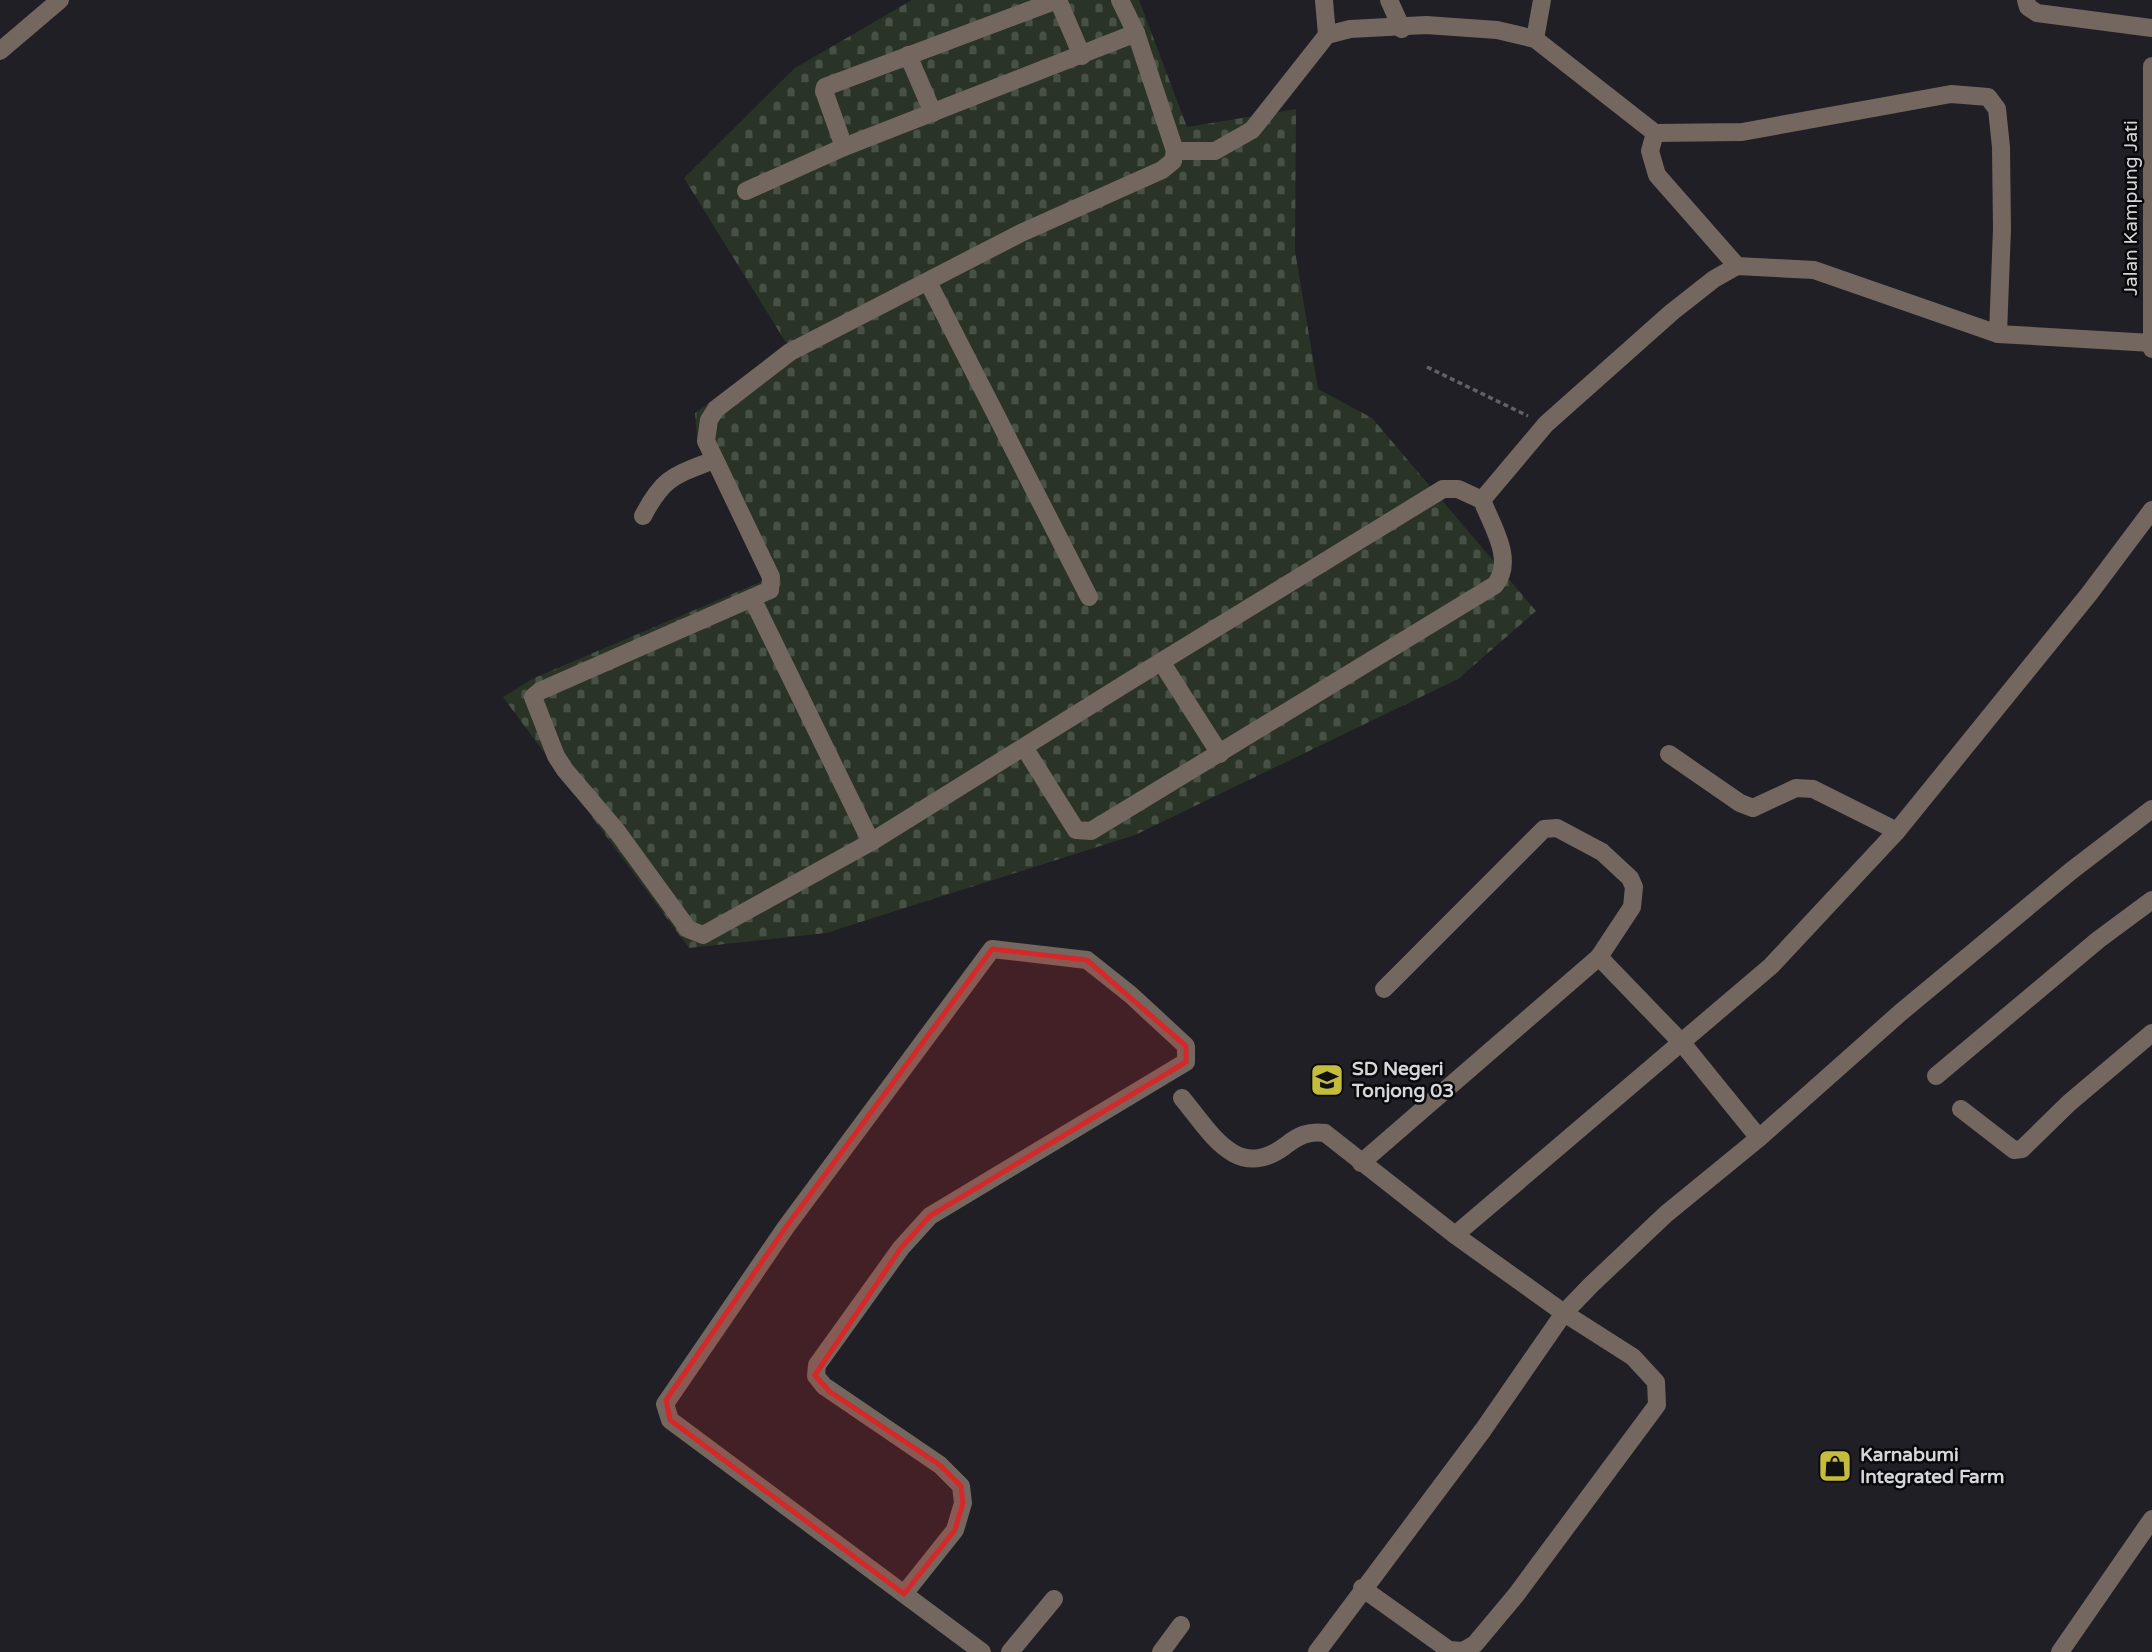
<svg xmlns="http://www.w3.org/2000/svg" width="2152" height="1652" font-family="'Varela Round',sans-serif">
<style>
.cemetery{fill:url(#cemetery-stones)}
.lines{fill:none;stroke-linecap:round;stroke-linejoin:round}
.path{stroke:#616166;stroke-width:3.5;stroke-dasharray:5 3.5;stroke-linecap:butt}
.minor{stroke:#74675f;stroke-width:18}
.marked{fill:#d62828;fill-opacity:0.2;stroke:#d62828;stroke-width:5;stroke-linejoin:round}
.labels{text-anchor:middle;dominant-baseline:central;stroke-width:5;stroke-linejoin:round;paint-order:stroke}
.street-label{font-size:19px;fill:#d5d6d9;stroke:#09090c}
.poi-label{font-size:19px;font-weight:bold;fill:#d5d6d9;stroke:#09090c;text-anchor:start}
</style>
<defs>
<pattern id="cemetery-stones" width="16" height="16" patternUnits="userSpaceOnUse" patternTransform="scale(1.75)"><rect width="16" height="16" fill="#2a3426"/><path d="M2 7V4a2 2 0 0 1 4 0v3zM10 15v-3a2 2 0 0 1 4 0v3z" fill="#485145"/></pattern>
</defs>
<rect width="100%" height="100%" fill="#1f1f25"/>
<path class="cemetery" d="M 912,0 L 1139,0 L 1187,127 L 1296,109 L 1295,251 L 1318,389 L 1372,418 L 1536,611 L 1458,679 L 1135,835 L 826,933 L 689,948 L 503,697 L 534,678 L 765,580 L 697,437 L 695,413 L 788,346 L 684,178 L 795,68 Z"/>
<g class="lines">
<path class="path" d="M 1427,367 L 1528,416"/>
<g class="minor">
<path d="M 1058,0 L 1082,56"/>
<path d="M 1324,0 L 1327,35"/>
<path d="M 1389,0 L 1402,29"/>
<path d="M 2026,0 L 2028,7 L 2037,13 L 2152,28"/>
<path d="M 1535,39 L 1542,0"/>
<path d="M 0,51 L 60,0"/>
<path d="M 908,55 L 933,113"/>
<path d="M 2152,66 L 2152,349"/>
<path d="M 1655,133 L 1742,132 L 1951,94 L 1988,97 L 1997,109 L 2001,147 L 2002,229 L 1998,334 L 2152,343"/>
<path d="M 844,147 L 824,91 L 825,87 L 1057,0"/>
<path d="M 1175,151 L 1215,151 L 1252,130 L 1327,35 L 1350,29 L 1426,25 L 1497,30 L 1535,39 L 1655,133 L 1650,151 L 1657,175 L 1737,266"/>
<path d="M 746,191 L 844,147 L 1136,33"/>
<path d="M 928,282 L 1089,597"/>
<path d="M 1482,500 L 1546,424 L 1672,312 L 1714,279 L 1737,266 L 1814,270 L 1998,334"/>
<path d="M 643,516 C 664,476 674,476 714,460"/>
<path d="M 752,598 L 871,842"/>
<path d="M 1162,663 L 1220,754"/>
<path d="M 1024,747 L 1076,830 L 1091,831 L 1495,585 C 1515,560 1492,526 1482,500 L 1458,489 L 1443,489 L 1128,682 L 871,842 L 703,935 L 688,929 L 616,830 L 565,770 L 556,756 L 533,697 L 540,691 L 770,590 L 771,577 L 706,441 L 709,420 L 716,409 L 790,352 L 1021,233 L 1162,170 L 1173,161 L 1175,151 L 1136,33 L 1120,0"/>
<path d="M 1669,754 L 1740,803 L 1753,808 L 1796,788 L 1813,789 L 1897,831"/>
<path d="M 1599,957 L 1682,1043 L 1759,1138"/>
<path d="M 1936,1076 L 2098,940 L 2152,900"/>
<path d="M 1182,1098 C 1211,1133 1237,1182 1285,1146 C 1299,1135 1308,1131 1325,1133 L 1455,1235 L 1564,1313 L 1633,1357 L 1656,1382 L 1657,1405 L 1516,1595 L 1475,1644 L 1463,1651 L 1449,1650 L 1362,1588"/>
<path d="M 1961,1109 L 2014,1150 L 2022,1149 L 2069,1103 L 2152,1033"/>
<path d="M 1361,1163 L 1599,957 L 1632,907 L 1634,887 L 1630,878 L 1602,852 L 1557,828 L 1544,829 L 1384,989"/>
<path d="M 1455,1235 L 1771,966 L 1897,831 L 2089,594 L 2152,510"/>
<path d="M 904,1594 L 955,1530 L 963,1503 L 961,1486 L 940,1465 L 824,1386 L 816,1376 L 817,1365 L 901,1248 L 930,1216 L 1186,1062 L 1186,1046 L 1131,995 L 1087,960 L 992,949 L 786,1227 L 665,1404 L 670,1420 L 982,1652"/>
<path d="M 1010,1652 L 1054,1599"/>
<path d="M 1161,1652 L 1181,1625"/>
<path d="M 1317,1652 L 1483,1430 L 1564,1313 L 1591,1285 L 1666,1214 L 1759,1138 L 1900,1013 L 2071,871 L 2152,809"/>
<path d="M 2060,1652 L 2152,1519"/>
</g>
</g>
<path class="marked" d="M 992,949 L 1087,960 L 1186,1046 L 1186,1062 L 930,1216 L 901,1248 L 815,1375 L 829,1391 L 940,1465 L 961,1486 L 963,1503 L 955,1530 L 904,1594 L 670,1420 L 666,1400 L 786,1227 Z"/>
<defs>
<symbol id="school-square" viewBox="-11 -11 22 22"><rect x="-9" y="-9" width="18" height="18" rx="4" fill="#c4bc3d" stroke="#09090c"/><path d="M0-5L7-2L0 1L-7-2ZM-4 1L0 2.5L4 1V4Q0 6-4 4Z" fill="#111"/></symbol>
<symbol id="shop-square" viewBox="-11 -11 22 22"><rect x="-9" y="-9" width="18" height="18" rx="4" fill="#c4bc3d" stroke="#09090c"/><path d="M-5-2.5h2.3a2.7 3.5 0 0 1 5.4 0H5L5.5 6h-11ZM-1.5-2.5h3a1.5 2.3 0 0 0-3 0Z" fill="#111"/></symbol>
</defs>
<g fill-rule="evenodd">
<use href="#school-square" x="1308" y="1061" width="38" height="38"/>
<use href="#shop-square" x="1816" y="1447" width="38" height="38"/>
</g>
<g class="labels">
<g class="street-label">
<text transform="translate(2131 208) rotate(-90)">Jalan Kampung Jati</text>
</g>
<g class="poi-label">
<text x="1352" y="1069">SD Negeri<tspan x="1352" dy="22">Tonjong 03</tspan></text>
<text x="1860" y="1455">Karnabumi<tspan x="1860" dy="22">Integrated Farm</tspan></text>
</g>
</g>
</svg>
